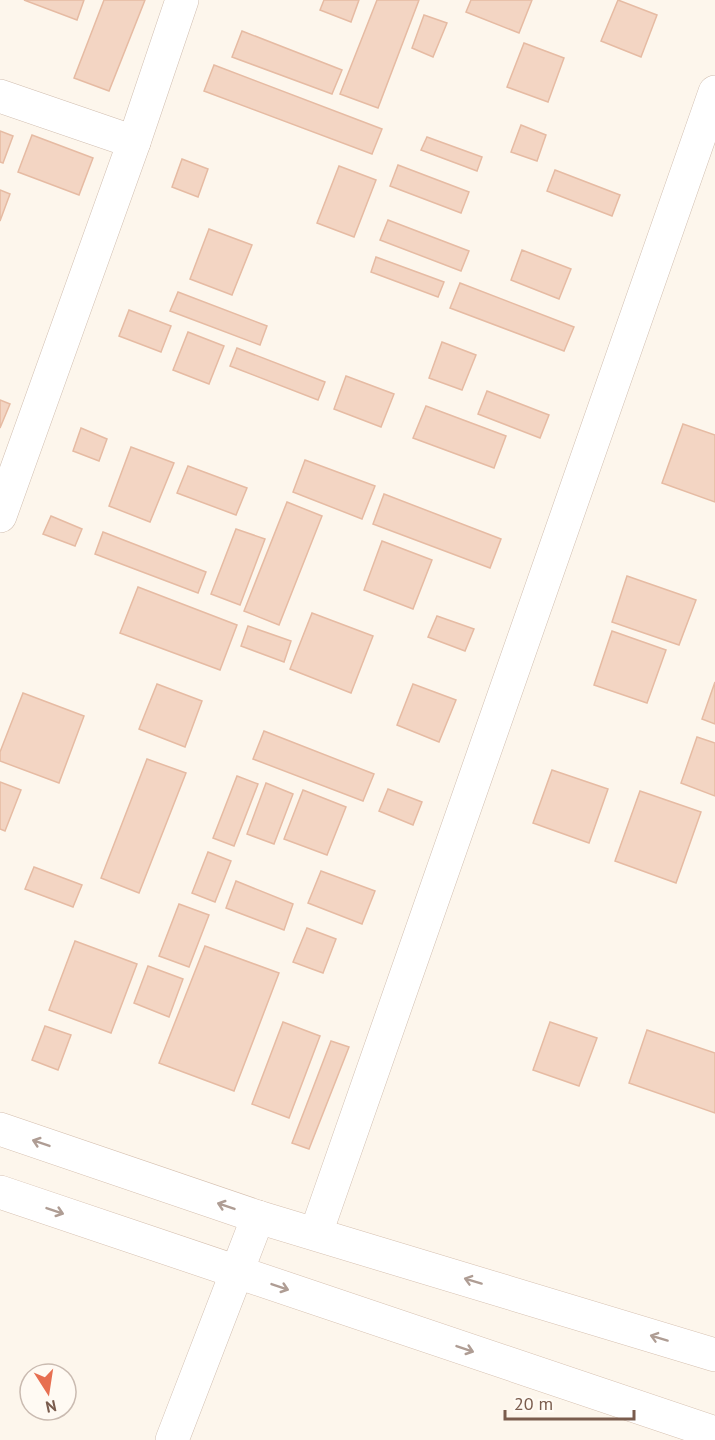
<svg xmlns="http://www.w3.org/2000/svg" width="715" height="1440" font-family="'PT Sans',sans-serif">
<style>
.building{fill:#f3d5c3;stroke:#e6bba3;stroke-width:1.5}
.lines{fill:none;stroke-linecap:round;stroke-linejoin:round}
.minor-casing{stroke:#d1beb0;stroke-width:34}
.tertiary-casing{stroke:#d1beb0;stroke-width:34}
.secondary-casing{stroke:#d6c0b0;stroke-width:34}
.minor{stroke:#fff;stroke-width:33}
.tertiary{stroke:#fff;stroke-width:33}
.secondary{stroke:#fff;stroke-width:33}
.oneway{stroke:#af9d94}
</style>
<rect width="100%" height="100%" fill="#fdf6ec"/>
<g class="building">
<path d="M 24,0 L 84,0 L 77,20 Z"/>
<path d="M 104,0 L 145,0 L 109,91 L 74,78 Z"/>
<path d="M 324,0 L 359,0 L 351,22 L 320,10 Z"/>
<path d="M 377,0 L 419,0 L 378,108 L 340,94 Z"/>
<path d="M 471,0 L 532,0 L 519,33 L 466,12 Z"/>
<path d="M 618,0 L 657,15 L 641,57 L 601,41 Z"/>
<path d="M 424,15 L 447,23 L 433,57 L 412,48 Z"/>
<path d="M 242,31 L 342,70 L 332,94 L 232,57 Z"/>
<path d="M 524,43 L 564,58 L 548,102 L 507,87 Z"/>
<path d="M 214,65 L 382,129 L 372,154 L 204,91 Z"/>
<path d="M 521,125 L 546,135 L 537,161 L 511,152 Z"/>
<path d="M 0,131 L 13,136 L 3,163 L 0,162 Z"/>
<path d="M 32,135 L 93,158 L 79,195 L 18,172 Z"/>
<path d="M 427,137 L 482,157 L 477,171 L 421,150 Z"/>
<path d="M 182,159 L 208,169 L 198,197 L 172,187 Z"/>
<path d="M 398,165 L 469,192 L 461,213 L 390,186 Z"/>
<path d="M 339,166 L 376,180 L 354,237 L 317,223 Z"/>
<path d="M 555,170 L 620,195 L 612,216 L 547,191 Z"/>
<path d="M 0,190 L 10,194 L 0,221 Z"/>
<path d="M 388,220 L 469,251 L 461,271 L 380,240 Z"/>
<path d="M 209,229 L 252,245 L 232,295 L 190,279 Z"/>
<path d="M 522,250 L 571,269 L 559,299 L 511,280 Z"/>
<path d="M 376,257 L 444,282 L 438,297 L 371,272 Z"/>
<path d="M 460,283 L 574,327 L 564,351 L 450,308 Z"/>
<path d="M 178,292 L 267,326 L 260,345 L 170,311 Z"/>
<path d="M 129,310 L 171,326 L 161,352 L 119,336 Z"/>
<path d="M 188,332 L 224,346 L 209,384 L 173,370 Z"/>
<path d="M 442,342 L 476,355 L 462,390 L 429,378 Z"/>
<path d="M 237,348 L 325,382 L 318,400 L 230,366 Z"/>
<path d="M 346,376 L 394,394 L 381,427 L 334,409 Z"/>
<path d="M 487,391 L 549,415 L 540,438 L 478,414 Z"/>
<path d="M 0,400 L 10,404 L 0,428 Z"/>
<path d="M 426,406 L 506,436 L 494,468 L 413,438 Z"/>
<path d="M 683,424 L 715,435 L 715,502 L 662,483 Z"/>
<path d="M 81,428 L 107,439 L 99,461 L 73,451 Z"/>
<path d="M 131,447 L 174,463 L 150,522 L 109,506 Z"/>
<path d="M 305,460 L 375,486 L 362,519 L 293,492 Z"/>
<path d="M 188,466 L 247,488 L 236,515 L 177,493 Z"/>
<path d="M 384,494 L 501,539 L 490,568 L 373,524 Z"/>
<path d="M 287,502 L 322,516 L 279,625 L 244,611 Z"/>
<path d="M 51,516 L 82,529 L 75,546 L 43,534 Z"/>
<path d="M 236,529 L 265,539 L 240,605 L 211,594 Z"/>
<path d="M 103,532 L 206,572 L 198,593 L 95,554 Z"/>
<path d="M 382,541 L 432,560 L 413,609 L 364,590 Z"/>
<path d="M 627,576 L 696,600 L 679,645 L 612,622 Z"/>
<path d="M 138,587 L 237,625 L 220,670 L 120,633 Z"/>
<path d="M 312,613 L 373,636 L 351,693 L 290,669 Z"/>
<path d="M 437,616 L 474,629 L 465,651 L 428,637 Z"/>
<path d="M 248,626 L 291,641 L 284,662 L 241,646 Z"/>
<path d="M 612,631 L 666,650 L 647,703 L 594,685 Z"/>
<path d="M 715,682 L 715,724 L 702,719 Z"/>
<path d="M 157,684 L 202,701 L 185,747 L 139,729 Z"/>
<path d="M 413,684 L 456,700 L 439,742 L 397,725 Z"/>
<path d="M 23,693 L 84,716 L 59,783 L 0,761 L 0,752 Z"/>
<path d="M 264,731 L 374,774 L 363,801 L 253,759 Z"/>
<path d="M 697,737 L 715,743 L 715,796 L 681,783 Z"/>
<path d="M 147,759 L 186,773 L 139,893 L 101,878 Z"/>
<path d="M 552,770 L 608,789 L 589,843 L 533,823 Z"/>
<path d="M 237,776 L 258,784 L 234,846 L 213,838 Z"/>
<path d="M 0,782 L 21,790 L 5,831 L 0,829 Z"/>
<path d="M 266,783 L 293,794 L 274,844 L 247,834 Z"/>
<path d="M 388,789 L 422,802 L 413,825 L 379,811 Z"/>
<path d="M 303,790 L 346,807 L 327,855 L 284,839 Z"/>
<path d="M 640,791 L 701,812 L 676,883 L 615,861 Z"/>
<path d="M 208,852 L 231,861 L 215,902 L 192,893 Z"/>
<path d="M 34,867 L 82,885 L 73,907 L 25,889 Z"/>
<path d="M 321,871 L 375,891 L 362,924 L 308,903 Z"/>
<path d="M 236,881 L 293,904 L 284,930 L 226,908 Z"/>
<path d="M 179,904 L 209,915 L 189,967 L 159,956 Z"/>
<path d="M 307,928 L 336,939 L 323,973 L 293,962 Z"/>
<path d="M 75,941 L 137,964 L 111,1033 L 49,1010 Z"/>
<path d="M 205,946 L 279,973 L 234,1091 L 159,1063 Z"/>
<path d="M 148,966 L 183,979 L 169,1017 L 134,1003 Z"/>
<path d="M 283,1022 L 320,1036 L 289,1118 L 252,1104 Z"/>
<path d="M 550,1022 L 597,1038 L 579,1086 L 533,1070 Z"/>
<path d="M 45,1026 L 71,1035 L 58,1070 L 32,1060 Z"/>
<path d="M 647,1030 L 715,1053 L 715,1113 L 629,1083 Z"/>
<path d="M 331,1041 L 349,1047 L 309,1149 L 292,1143 Z"/>
</g>
<g class="lines">
<defs>
<g id="minor">
<path d="M 0,96 L 134,142"/>
<path d="M 0,516 L 134,142 L 182,0"/>
<path d="M 316,1233 L 715,92"/>
</g>
<path id="tertiary" d="M 172,1440 L 258,1217"/>
<g id="secondary">
<path d="M 0,1129 L 258,1217 L 715,1355"/>
<path d="M 0,1192 L 715,1433"/>
</g>
</defs>
<use href="#minor" class="minor-casing"/>
<use href="#tertiary" class="tertiary-casing"/>
<use href="#secondary" class="secondary-casing"/>
<use href="#minor" class="minor"/>
<use href="#tertiary" class="tertiary"/>
<use href="#secondary" class="secondary"/>
</g>
<defs><path id="oneway-shaft" d="M-6 0H5M1.5-3L5.5 0L1.5 3" fill="none" stroke-width="1.6" stroke-linecap="round" stroke-linejoin="round" transform="scale(1.5)"/></defs>
<g class="oneway">
<use href="#oneway-shaft" transform="translate(41 1143) rotate(-161)"/>
<use href="#oneway-shaft" transform="translate(226 1206) rotate(-161)"/>
<use href="#oneway-shaft" transform="translate(55 1211) rotate(19)"/>
<use href="#oneway-shaft" transform="translate(473 1281) rotate(-163)"/>
<use href="#oneway-shaft" transform="translate(280 1287) rotate(19)"/>
<use href="#oneway-shaft" transform="translate(659 1338) rotate(-163)"/>
<use href="#oneway-shaft" transform="translate(465 1349) rotate(19)"/>
</g>
<g transform="translate(48 1392) rotate(168)"><circle r="28" fill="#fffaf3" stroke="#cabbb1" stroke-width="1.5"/>
<path d="M0-4.5L10 22L0 15L-10 22Z" fill="#e76f51"/>
<text y="-9" font-size="16" font-weight="bold" text-anchor="middle" fill="#7a5c4d">N</text>
</g>
<path d="M505 1410v9h129v-9" fill="none" stroke="#7a5c4d" stroke-width="3"/>
<text x="514" y="1410" font-size="18" fill="#7a5c4d" stroke="#fffaf3" stroke-width="4.5" paint-order="stroke">20 m</text>
</svg>
